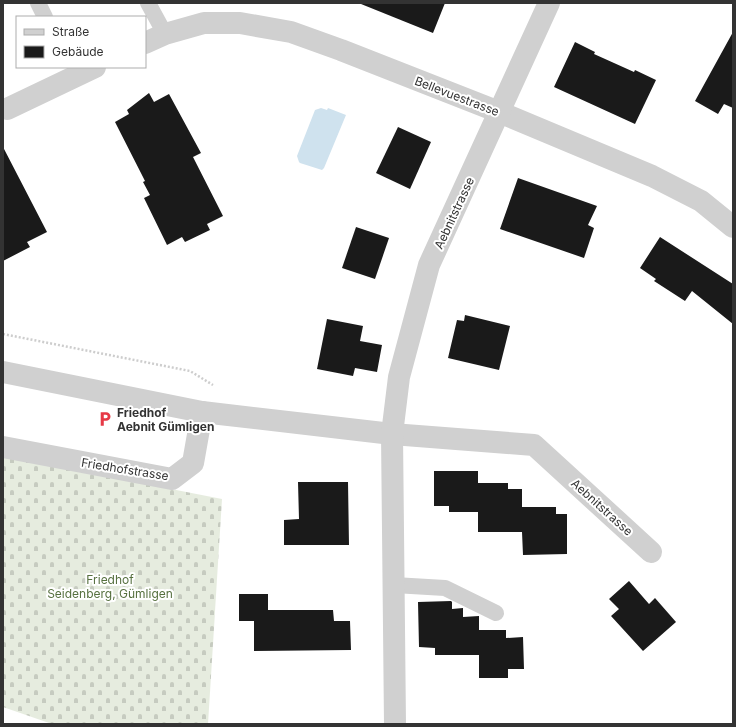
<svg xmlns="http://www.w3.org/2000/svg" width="736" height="727" font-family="Inter,sans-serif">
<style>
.cemetery{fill:url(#cemetery-stones)}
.water{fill:#cfe2ee}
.building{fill:#1a1a1a}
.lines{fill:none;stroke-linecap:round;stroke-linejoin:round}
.path{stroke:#cdcdcd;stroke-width:2.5;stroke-dasharray:2 2;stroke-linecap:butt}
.lane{stroke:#d0d0d0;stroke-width:16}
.street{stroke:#d0d0d0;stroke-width:22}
.labels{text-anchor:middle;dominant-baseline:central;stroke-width:4;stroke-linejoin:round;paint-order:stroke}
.street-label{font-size:12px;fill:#333;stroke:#fff}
.poi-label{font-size:12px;font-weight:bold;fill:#333;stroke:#fff;text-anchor:start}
.park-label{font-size:12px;fill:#56703f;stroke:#fff}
</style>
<defs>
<pattern id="cemetery-stones" width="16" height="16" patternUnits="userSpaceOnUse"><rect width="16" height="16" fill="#e6ecdf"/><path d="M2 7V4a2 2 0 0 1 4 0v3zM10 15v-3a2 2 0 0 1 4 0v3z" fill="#c6cbc0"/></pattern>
</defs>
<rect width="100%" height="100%" fill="#fff"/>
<path class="cemetery" d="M 3,456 L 222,499 L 208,724 L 52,724 L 3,707 Z"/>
<path class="water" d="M 321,108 L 327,110 L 328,108 L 346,115 L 324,168 L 322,170 L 300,163 L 299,162 L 297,156 L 315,110 Z"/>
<g class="building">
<path d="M 361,3 L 445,3 L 433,33 L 361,4 Z"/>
<path d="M 733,32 L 733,108 L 724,104 L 718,114 L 695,101 Z"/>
<path d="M 575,42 L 595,52 L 594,54 L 634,72 L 635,70 L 656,80 L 635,124 L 554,87 Z"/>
<path d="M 149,93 L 154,102 L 169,94 L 201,153 L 193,157 L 223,216 L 207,224 L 210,230 L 185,242 L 182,237 L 167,245 L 144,198 L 150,195 L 143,182 L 145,181 L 115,122 L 129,114 L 127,110 Z"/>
<path d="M 398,127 L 431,142 L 410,189 L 376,173 Z"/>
<path d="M 3,147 L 47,232 L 27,242 L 30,247 L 3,261 Z"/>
<path d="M 518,178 L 597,206 L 588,225 L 594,228 L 584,258 L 500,229 Z"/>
<path d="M 356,227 L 389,238 L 375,279 L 342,268 Z"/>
<path d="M 660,237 L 733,284 L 733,324 L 692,291 L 685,301 L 654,281 L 656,279 L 640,268 Z"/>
<path d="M 465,315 L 510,326 L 499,370 L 448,358 L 457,320 L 464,321 Z"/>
<path d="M 327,319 L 363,326 L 360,341 L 382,345 L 377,372 L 355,368 L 353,376 L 317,369 Z"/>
<path d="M 434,471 L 478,471 L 478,483 L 508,483 L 508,489 L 522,489 L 522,507 L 556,507 L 556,514 L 567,514 L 567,554 L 523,555 L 522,532 L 478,532 L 478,512 L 449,512 L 449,506 L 434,506 Z"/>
<path d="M 298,482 L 348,482 L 349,545 L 284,545 L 284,520 L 299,519 Z"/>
<path d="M 629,581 L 649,604 L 655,598 L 676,622 L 643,651 L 611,616 L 619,609 L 609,599 Z"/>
<path d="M 239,594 L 268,594 L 268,610 L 333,610 L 334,621 L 350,621 L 351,650 L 254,651 L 254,621 L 239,621 Z"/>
<path d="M 451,601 L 452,602 L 452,609 L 463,608 L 463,617 L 479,616 L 479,630 L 506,630 L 506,638 L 523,637 L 524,669 L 508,669 L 508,678 L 479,678 L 479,655 L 435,655 L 435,648 L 419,647 L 418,602 Z"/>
</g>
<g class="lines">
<path class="path" d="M 3,334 L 190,371 L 213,385"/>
<g class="lane">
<path d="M 38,3 L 45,17"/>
<path d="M 148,3 L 165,34"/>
<path d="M 394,585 L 445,588 L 496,613"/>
</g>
<g class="street">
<path d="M 145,43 L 165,34 L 204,23 L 240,23 L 291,32 L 341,50 L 499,112 L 652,176 L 701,201 L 733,227"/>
<path d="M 7,109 L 95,67"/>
<path d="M 3,372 L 202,412 L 392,434 L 534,445 L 651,552"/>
<path d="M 3,447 L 172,479 L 193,463 L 202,412"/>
<path d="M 395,724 L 392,434 L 399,377 L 429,265 L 549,3"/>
</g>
</g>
<defs>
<symbol id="parking-bare" viewBox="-9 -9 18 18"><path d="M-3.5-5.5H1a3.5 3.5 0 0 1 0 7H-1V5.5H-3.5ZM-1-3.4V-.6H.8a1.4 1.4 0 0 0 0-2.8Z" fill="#e63946" stroke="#fff" stroke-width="2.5" paint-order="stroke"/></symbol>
</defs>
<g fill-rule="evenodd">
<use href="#parking-bare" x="94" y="408" width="22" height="22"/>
</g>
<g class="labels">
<g class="street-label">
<text transform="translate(457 96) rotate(21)">Bellevuestrasse</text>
<text transform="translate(454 213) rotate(-65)">Aebnitstrasse</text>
<text transform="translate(125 469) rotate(9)">Friedhofstrasse</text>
<text transform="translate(602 507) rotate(42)">Aebnitstrasse</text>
</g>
<g class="poi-label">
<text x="117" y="412">Friedhof<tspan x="117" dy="14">Aebnit Gümligen</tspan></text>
</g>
<g class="park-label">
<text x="110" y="579">Friedhof<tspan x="110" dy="14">Seidenberg, Gümligen</tspan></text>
</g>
</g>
<rect width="736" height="727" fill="none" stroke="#333333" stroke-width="8"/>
<rect x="16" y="16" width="130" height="52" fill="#ffffff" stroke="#adadad"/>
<rect x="24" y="29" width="20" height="6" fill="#d0d0d0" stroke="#adadad"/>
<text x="52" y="36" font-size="12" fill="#333333">Straße</text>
<rect x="24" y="46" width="20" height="12" fill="#1a1a1a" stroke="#adadad"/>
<text x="52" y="56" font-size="12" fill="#333333">Gebäude</text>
</svg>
